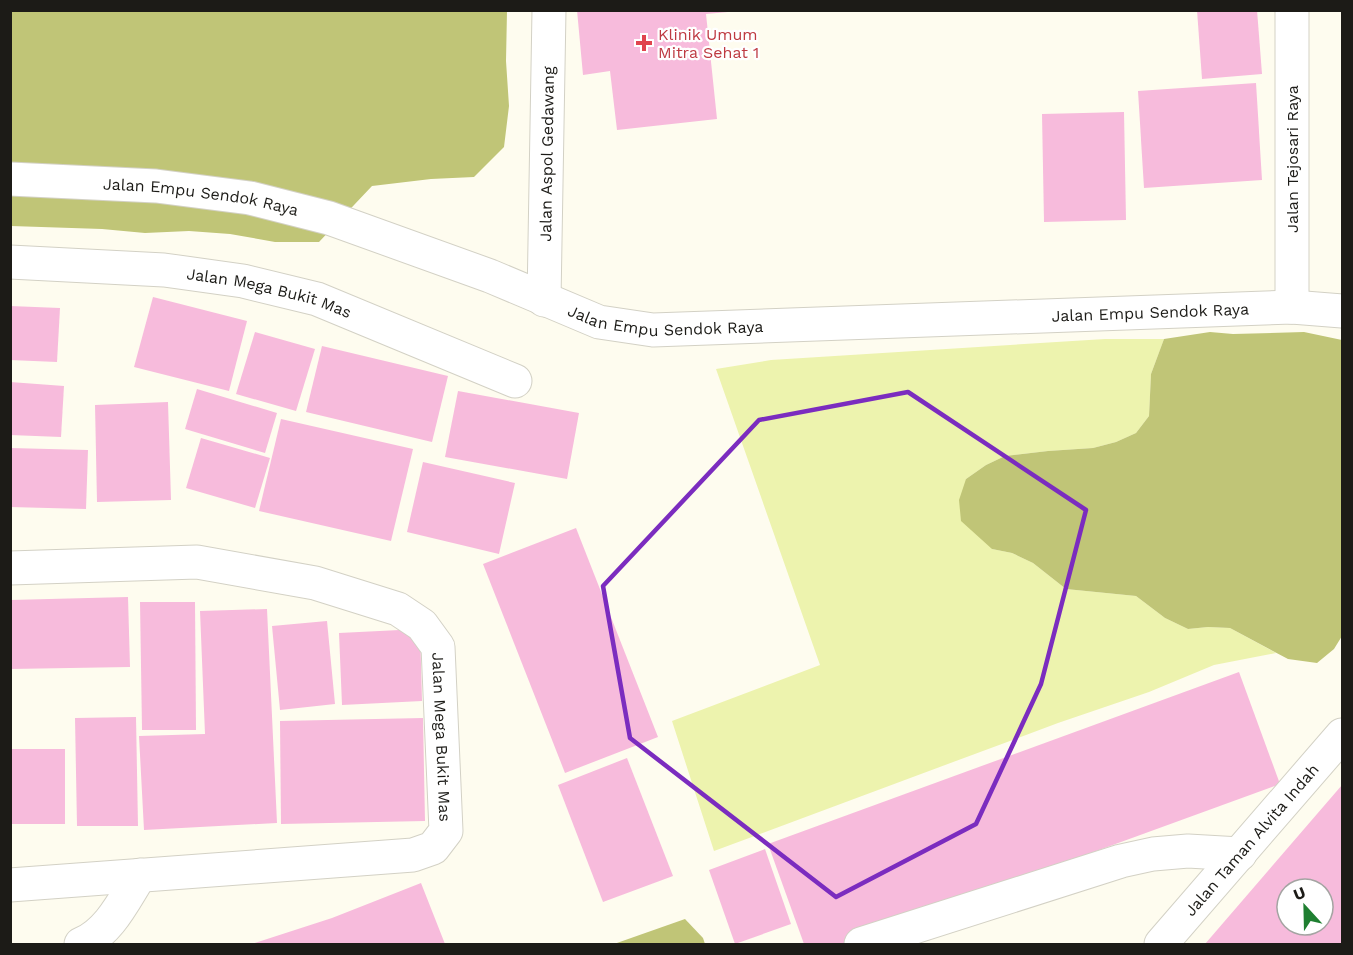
<svg xmlns="http://www.w3.org/2000/svg" width="1353" height="955" font-family="'Work Sans',sans-serif">
<style>
.green{fill:#edf3ae}
.forest{fill:#c0c577}
.building{fill:#f7bbdc;fill-rule:evenodd}
.lines{fill:none;stroke-linecap:round;stroke-linejoin:round}
.minor-casing{stroke:#d3d1c5;stroke-width:35}
.minor{stroke:#fff;stroke-width:33}
.marked{fill:none;stroke:#7b2cbf;stroke-width:4.5;stroke-linejoin:round}
.health-dot{fill:#e0444e;stroke:#fff;stroke-width:2}
.labels{text-anchor:middle;dominant-baseline:central;stroke-width:4.5;stroke-linejoin:round;paint-order:stroke}
.health-label{font-size:16px;fill:#be3a42;stroke:#fff;text-anchor:start}
.street-label{font-size:16px;fill:#1c1b17;stroke:#fff}
</style>
<rect width="100%" height="100%" fill="#fefcef"/>
<path class="green" d="M 1105,339 L 1164,339 L 1151,374 L 1149,416 L 1136,433 L 1116,442 L 1093,448 L 1048,451 L 1005,456 L 986,465 L 966,479 L 992,549 L 1012,553 L 1033,563 L 1066,589 L 1136,596 L 1165,618 L 1188,629 L 1208,627 L 1230,628 L 1276,653 L 1214,665 L 1149,692 L 1058,723 L 714,851 L 672,721 L 820,665 L 716,369 L 771,360 Z"/>
<g class="forest">
<path d="M 11,11 L 507,11 L 506,61 L 509,106 L 504,147 L 474,177 L 431,179 L 372,186 L 319,242 L 275,242 L 230,234 L 189,231 L 145,233 L 102,229 L 11,226 Z"/>
<path d="M 1210,332 L 1233,334 L 1304,332 L 1342,340 L 1342,636 L 1334,649 L 1317,663 L 1288,659 L 1230,628 L 1208,627 L 1188,629 L 1165,618 L 1136,596 L 1066,589 L 1033,563 L 1012,553 L 992,549 L 961,521 L 959,500 L 966,479 L 986,465 L 1005,456 L 1048,451 L 1093,448 L 1116,442 L 1136,433 L 1149,416 L 1151,374 L 1164,339 Z"/>
<path d="M 685,919 L 703,938 L 705,944 L 614,944 Z"/>
</g>
<g class="building">
<path d="M 577,10 L 728,10 L 728,12 L 706,14 L 717,119 L 617,130 L 610,71 L 583,75 Z"/>
<path d="M 1197,10 L 1257,10 L 1262,74 L 1202,79 Z"/>
<path d="M 1256,83 L 1262,180 L 1144,188 L 1138,91 Z"/>
<path d="M 1124,112 L 1126,220 L 1044,222 L 1042,114 Z"/>
<path d="M 153,297 L 247,321 L 229,391 L 134,367 Z"/>
<path d="M 10,306 L 60,308 L 57,362 L 10,360 Z"/>
<path d="M 255,332 L 315,349 L 296,411 L 236,394 Z"/>
<path d="M 322,346 L 448,376 L 432,442 L 306,412 Z"/>
<path d="M 10,382 L 64,386 L 61,437 L 10,435 Z"/>
<path d="M 197,389 L 277,413 L 265,453 L 185,429 Z"/>
<path d="M 458,391 L 579,413 L 567,479 L 445,457 Z"/>
<path d="M 168,402 L 171,500 L 97,502 L 95,405 Z"/>
<path d="M 281,419 L 413,449 L 391,541 L 259,511 Z"/>
<path d="M 201,438 L 270,458 L 255,508 L 186,488 Z"/>
<path d="M 10,448 L 88,450 L 86,509 L 10,507 Z"/>
<path d="M 423,462 L 515,483 L 499,554 L 407,532 Z"/>
<path d="M 576,528 L 658,737 L 565,773 L 483,564 Z"/>
<path d="M 128,597 L 130,667 L 10,669 L 10,600 Z"/>
<path d="M 140,602 L 195,602 L 196,730 L 142,730 Z"/>
<path d="M 267,609 L 277,823 L 144,830 L 139,736 L 205,734 L 200,611 Z"/>
<path d="M 327,621 L 335,704 L 280,710 L 272,626 Z"/>
<path d="M 420,629 L 422,701 L 342,705 L 339,633 Z"/>
<path d="M 1239,672 L 1280,784 L 841,944 L 804,944 L 768,844 Z"/>
<path d="M 136,717 L 138,826 L 77,826 L 75,718 Z"/>
<path d="M 423,718 L 425,821 L 281,824 L 280,721 Z"/>
<rect x="10" y="749" width="55" height="75"/>
<path d="M 627,758 L 673,876 L 603,902 L 558,785 Z"/>
<path d="M 1342,785 L 1342,941 L 1340,944 L 1205,944 ZM 1287,889 L 1323,889 L 1323,925 L 1287,925 Z"/>
<path d="M 765,849 L 791,924 L 735,944 L 709,870 Z"/>
<path d="M 421,883 L 445,944 L 252,944 L 332,918 Z"/>
</g>
<g class="lines">
<defs>
<g id="minor">
<path id="s1" d="M 10,179 L 156,186 L 250,198 L 329,218 L 490,276 L 599,322 L 653,330 L 1292,307 L 1342,311"/>
<path id="s2" d="M 10,262 L 164,270 L 243,281 L 317,299 L 515,381"/>
<path id="s3" d="M 544,300 L 549,10"/>
<path d="M 1292,307 L 1292,10"/>
<path id="s4" d="M 10,568 L 197,562 L 315,583 L 398,609 L 422,625 L 438,647 L 446,831 L 433,848 L 413,855 L 10,885"/>
<path d="M 81,944 C 109,933 124,900 140,875"/>
<path d="M 861,944 L 1121,861 L 1153,854 L 1188,851 L 1240,854"/>
<path id="s5" d="M 1161,944 L 1342,735"/>
</g>
</defs>
<use href="#minor" class="minor-casing"/>
<use href="#minor" class="minor"/>
</g>
<path class="marked" d="M 908,392 L 1086,510 L 1041,684 L 976,824 L 836,897 L 630,738 L 603,586 L 759,420 Z"/>
<path class="health-dot" d="M641 34h6v6h6v6h-6v6h-6v-6h-6v-6h6z"/>
<g class="labels">
<g class="health-label">
<text x="658" y="34">Klinik Umum<tspan x="658" dy="18">Mitra Sehat 1</tspan></text>
</g>
<g class="street-label">
<text stroke="none"><textPath href="#s3" startOffset="146">Jalan Aspol Gedawang</textPath></text>
<text transform="translate(1292 159) rotate(-90)">Jalan Tejosari Raya</text>
<text stroke="none"><textPath href="#s1" startOffset="192">Jalan Empu Sendok Raya</textPath></text>
<text stroke="none"><textPath href="#s2" startOffset="262">Jalan Mega Bukit Mas</textPath></text>
<text stroke="none"><textPath href="#s1" startOffset="1164">Jalan Empu Sendok Raya</textPath></text>
<text stroke="none"><textPath href="#s1" startOffset="678">Jalan Empu Sendok Raya</textPath></text>
<text stroke="none"><textPath href="#s4" startOffset="540">Jalan Mega Bukit Mas</textPath></text>
<text stroke="none"><textPath href="#s5" startOffset="138">Jalan Taman Alvita Indah</textPath></text>
</g>
</g>
<rect width="1353" height="955" fill="none" stroke="#1c1b17" stroke-width="24"/>
<g transform="translate(1305 907) rotate(338)"><circle r="28" fill="#ffffff" stroke="#a4a4a2" stroke-width="1.5"/>
<path d="M0-4.5L10 22L0 15L-10 22Z" fill="#1f7f31"/>
<text y="-9" font-size="16" font-weight="bold" text-anchor="middle" fill="#1c1b17">U</text>
</g>
</svg>
